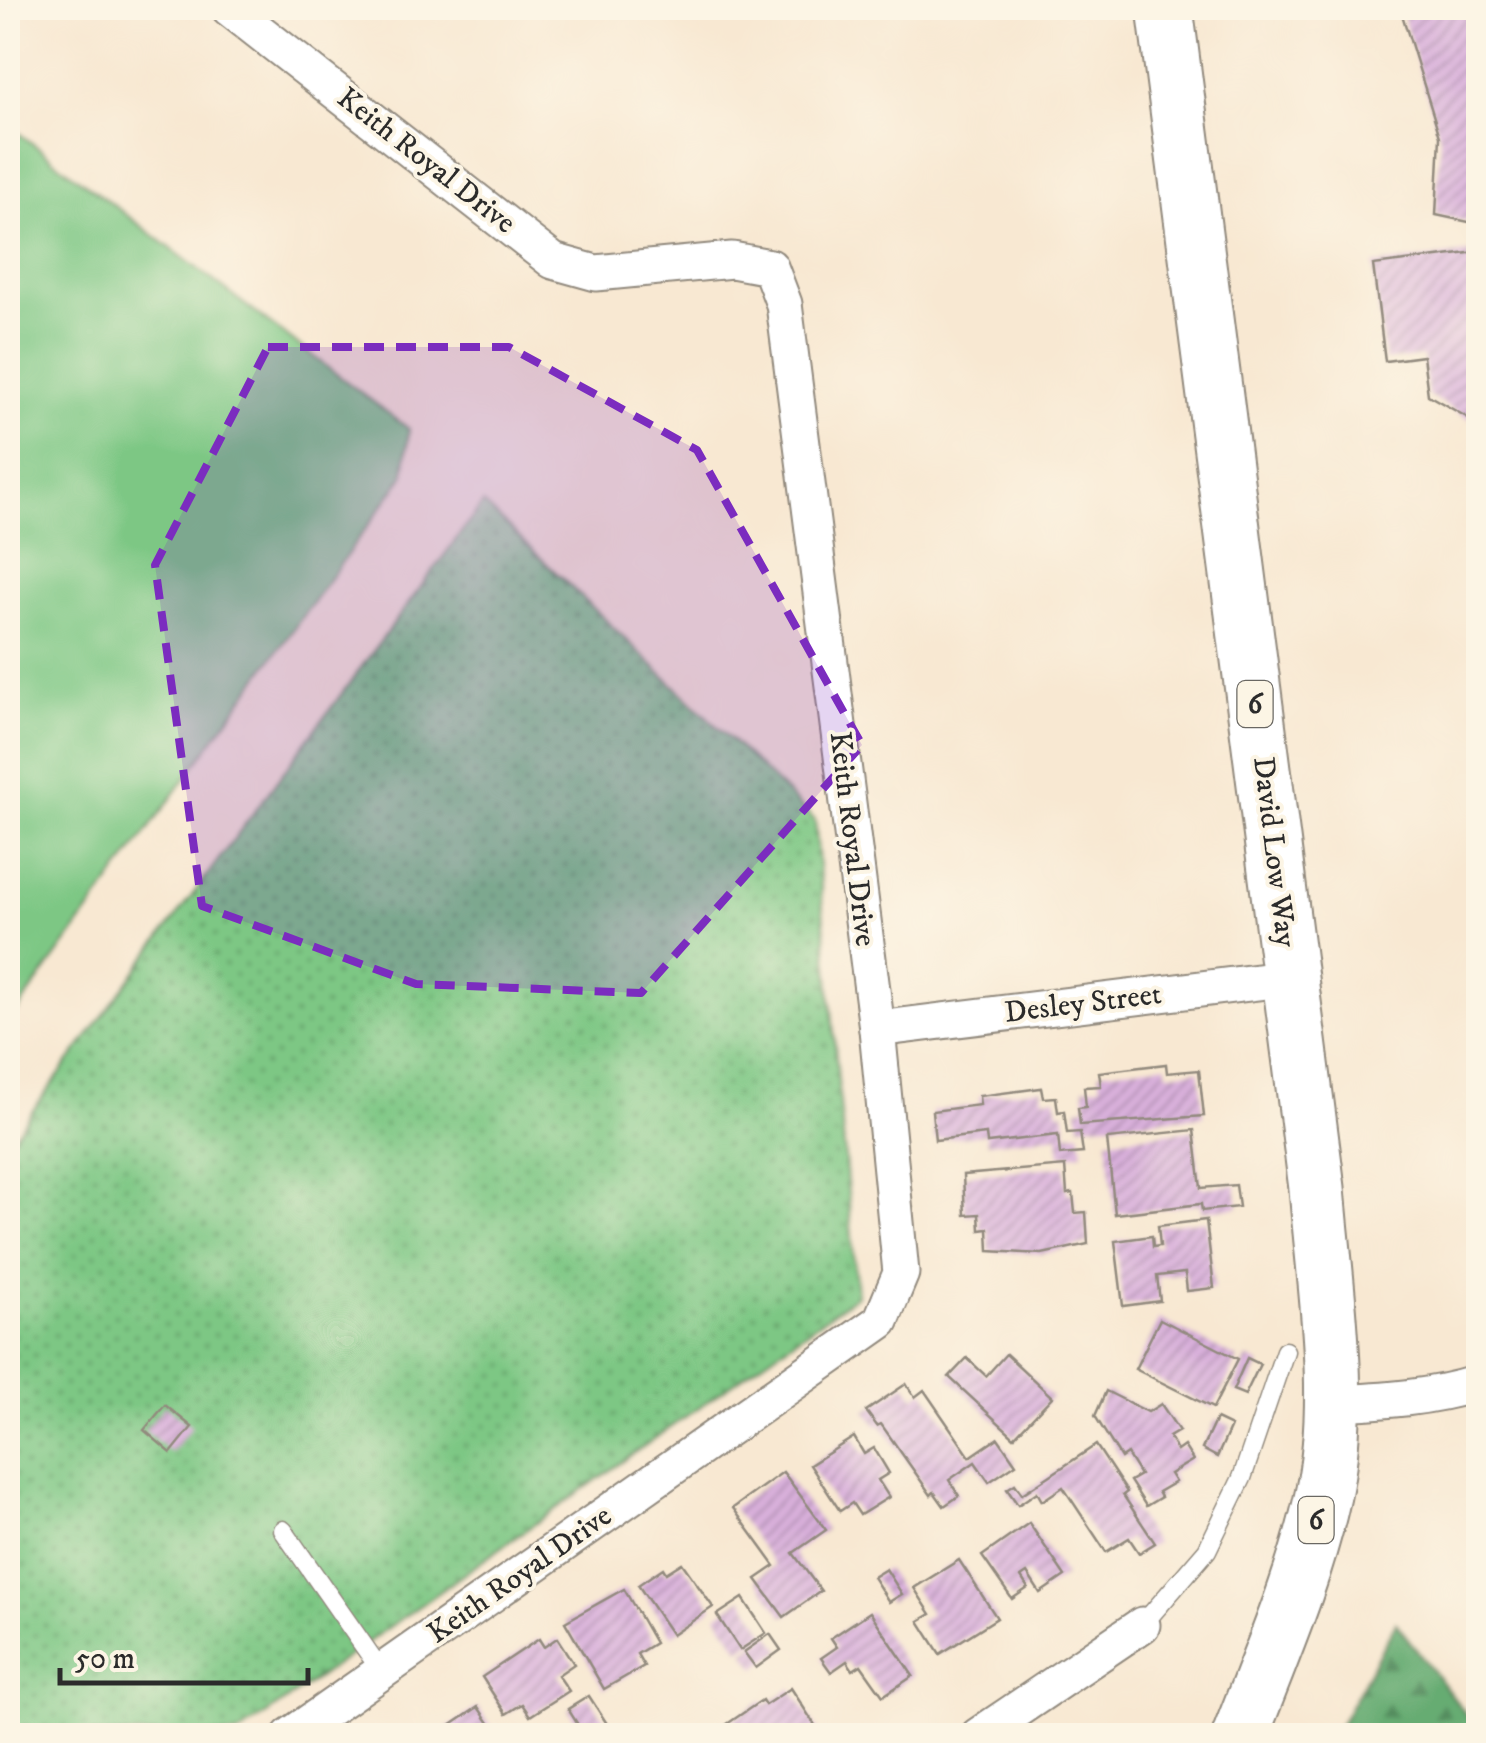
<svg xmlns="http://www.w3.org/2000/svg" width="1486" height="1743" font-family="'IM FELL DW Pica',serif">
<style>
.green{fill:#7dc784;stroke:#547958;stroke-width:2.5}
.forest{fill:url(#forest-firs);stroke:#486c4e;stroke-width:2.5}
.park{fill:url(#park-dots);stroke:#547958;stroke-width:2.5}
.building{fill:url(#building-hatch)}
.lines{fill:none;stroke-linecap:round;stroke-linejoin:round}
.lane-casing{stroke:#928a7e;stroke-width:21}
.street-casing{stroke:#928a7e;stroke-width:39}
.primary-casing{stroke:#928a7e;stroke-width:59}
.lane{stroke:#fff;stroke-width:18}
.street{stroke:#fff;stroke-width:35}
.primary{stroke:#fff;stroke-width:55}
.marked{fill:#7b2cbf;fill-opacity:0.2;stroke:#7b2cbf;stroke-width:8;stroke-dasharray:20 12;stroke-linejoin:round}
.labels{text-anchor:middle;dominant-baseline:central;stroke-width:8;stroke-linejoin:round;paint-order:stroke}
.shield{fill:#fcf5e5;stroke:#6a6863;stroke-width:2.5}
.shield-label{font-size:28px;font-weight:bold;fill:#2b2b2b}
.street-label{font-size:30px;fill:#2b2b2b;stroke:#fcf5e5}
</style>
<defs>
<pattern id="forest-firs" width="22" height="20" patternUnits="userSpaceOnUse" patternTransform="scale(2.5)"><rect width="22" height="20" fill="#66ac72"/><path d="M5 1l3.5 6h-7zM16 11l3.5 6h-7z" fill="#548c5e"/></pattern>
<pattern id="park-dots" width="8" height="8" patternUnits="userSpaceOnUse" patternTransform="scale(2.5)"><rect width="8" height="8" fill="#7dc784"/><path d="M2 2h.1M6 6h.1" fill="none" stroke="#67a26c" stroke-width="1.8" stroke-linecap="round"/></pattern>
<pattern id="building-hatch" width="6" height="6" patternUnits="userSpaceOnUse" patternTransform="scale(2.5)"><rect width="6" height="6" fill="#d9b0db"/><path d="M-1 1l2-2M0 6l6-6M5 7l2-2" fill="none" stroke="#b08fb2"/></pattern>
</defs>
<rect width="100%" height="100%" fill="#fcf5e5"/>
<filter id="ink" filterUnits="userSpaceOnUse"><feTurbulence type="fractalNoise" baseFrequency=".01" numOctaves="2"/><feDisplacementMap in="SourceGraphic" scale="20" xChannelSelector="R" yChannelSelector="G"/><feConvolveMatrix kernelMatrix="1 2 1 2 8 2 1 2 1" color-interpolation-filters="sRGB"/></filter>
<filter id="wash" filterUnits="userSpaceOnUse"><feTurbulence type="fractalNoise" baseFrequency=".0048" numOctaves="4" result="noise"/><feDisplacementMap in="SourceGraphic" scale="40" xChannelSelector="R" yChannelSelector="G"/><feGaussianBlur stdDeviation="2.25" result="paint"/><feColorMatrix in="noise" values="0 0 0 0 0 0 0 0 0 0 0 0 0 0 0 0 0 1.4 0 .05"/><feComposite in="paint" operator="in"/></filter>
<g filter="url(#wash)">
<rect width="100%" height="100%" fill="#f8e8d2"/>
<path class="green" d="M 8,125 L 409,429 L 404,476 L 8,1024 Z"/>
<path class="forest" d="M 1396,1623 L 1478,1730 L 1478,1735 L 1334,1735 Z"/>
<path class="park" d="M 483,503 L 815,820 L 857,1295 L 237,1735 L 8,1735 L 8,1144 Z"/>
<g id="blocks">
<g class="building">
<path d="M 1400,8 L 1478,8 L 1478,224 L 1436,215 L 1440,137 Z"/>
<path d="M 1477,252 L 1478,418 L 1470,419 L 1428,395 L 1423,356 L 1385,361 L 1373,265 Z"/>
<path d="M 1166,1064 L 1167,1073 L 1199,1070 L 1204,1116 L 1080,1125 L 1078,1108 L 1086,1107 L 1084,1087 L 1101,1086 L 1099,1072 Z"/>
<path d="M 1041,1088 L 1043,1098 L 1056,1097 L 1058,1112 L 1064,1111 L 1067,1133 L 1080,1132 L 1083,1153 L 1060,1155 L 1058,1135 L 987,1143 L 986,1134 L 935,1140 L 932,1111 L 980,1105 L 979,1096 Z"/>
<path d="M 1194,1130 L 1201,1188 L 1236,1185 L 1239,1207 L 1202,1211 L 1201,1204 L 1115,1214 L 1107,1139 Z"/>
<path d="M 1065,1166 L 1067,1194 L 1073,1193 L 1075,1213 L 1086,1212 L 1088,1244 L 1042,1254 L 989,1251 L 988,1229 L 980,1230 L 979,1214 L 965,1215 L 963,1175 Z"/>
<path d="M 1206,1220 L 1214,1288 L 1187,1291 L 1185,1273 L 1157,1276 L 1160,1301 L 1123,1306 L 1115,1241 L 1152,1236 L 1153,1247 L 1160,1246 L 1158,1226 Z"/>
<path d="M 1160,1319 L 1238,1359 L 1213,1408 L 1135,1369 Z"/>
<path d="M 1006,1354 L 1052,1397 L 1014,1437 L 949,1377 L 967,1358 L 986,1376 Z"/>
<path d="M 1247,1358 L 1260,1364 L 1245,1395 L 1233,1390 Z"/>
<path d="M 906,1384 L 915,1397 L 924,1390 L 970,1457 L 998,1438 L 1016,1464 L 989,1482 L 975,1462 L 949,1480 L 959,1496 L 944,1506 L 934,1492 L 931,1495 L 881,1424 L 877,1426 L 866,1411 Z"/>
<path d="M 1106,1391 L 1148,1412 L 1161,1404 L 1179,1431 L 1169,1437 L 1177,1451 L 1184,1446 L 1193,1460 L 1170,1474 L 1175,1482 L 1158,1492 L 1161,1497 L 1146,1506 L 1130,1481 L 1140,1475 L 1127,1454 L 1121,1458 L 1095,1416 Z"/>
<path d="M 165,1405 L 192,1427 L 171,1453 L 144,1430 Z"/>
<path d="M 1216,1419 L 1231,1426 L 1217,1457 L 1202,1449 Z"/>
<path d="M 854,1437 L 864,1454 L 874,1448 L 889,1473 L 878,1480 L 889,1497 L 860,1515 L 852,1503 L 840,1511 L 810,1465 Z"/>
<path d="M 1096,1445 L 1127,1492 L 1123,1495 L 1155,1543 L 1139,1553 L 1129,1538 L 1106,1552 L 1063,1487 L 1042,1501 L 1037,1492 L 1018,1505 L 1007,1489 L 1015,1484 L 1022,1494 Z"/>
<path d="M 783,1472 L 826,1530 L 793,1553 L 821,1591 L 784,1617 L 756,1579 L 775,1566 L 733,1508 Z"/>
<path d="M 1029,1523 L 1065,1576 L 1040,1593 L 1027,1573 L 1021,1577 L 1028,1588 L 1012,1599 L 982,1556 Z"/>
<path d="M 959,1560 L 997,1618 L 940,1654 L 919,1621 L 931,1614 L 914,1588 Z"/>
<path d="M 682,1563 L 713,1607 L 672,1635 L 638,1585 L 663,1568 L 666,1573 Z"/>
<path d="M 886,1569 L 902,1594 L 889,1602 L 873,1577 Z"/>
<path d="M 624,1589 L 655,1643 L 637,1654 L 644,1666 L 604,1689 L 565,1622 Z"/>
<path d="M 743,1598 L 766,1633 L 740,1650 L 717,1615 Z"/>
<path d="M 870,1612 L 913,1676 L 883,1696 L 861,1665 L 853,1670 L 847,1661 L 831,1672 L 821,1658 L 837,1647 L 831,1638 Z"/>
<path d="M 770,1634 L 781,1650 L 756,1668 L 744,1652 Z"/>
<path d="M 557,1638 L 574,1664 L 558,1675 L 569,1691 L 530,1716 L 522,1704 L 506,1714 L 482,1677 L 539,1639 L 544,1647 Z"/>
<path d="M 791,1688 L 822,1736 L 734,1736 L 727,1724 L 762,1700 L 765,1705 Z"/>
<path d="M 589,1696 L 611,1730 L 602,1736 L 585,1736 L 568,1709 Z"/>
<path d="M 478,1707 L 498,1736 L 435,1736 Z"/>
</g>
</g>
</g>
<g filter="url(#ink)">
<use href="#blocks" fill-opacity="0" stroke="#928a7e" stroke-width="2.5"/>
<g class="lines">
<defs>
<g id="lane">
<path d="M 283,1530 L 382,1672"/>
<path d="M 1142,1625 L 1207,1550 L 1242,1478 L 1285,1351"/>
</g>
<g id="street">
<path d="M 229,8 L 553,261 L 596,273 L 732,260 L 770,267 L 784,304 L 877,1029 L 901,1273 L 881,1321 L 290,1736"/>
<path d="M 877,1029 L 1290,978"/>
<path d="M 1332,1403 C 1383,1401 1430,1398 1478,1383"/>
<path d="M 978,1736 L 1142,1625"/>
</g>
<path id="primary" d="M 1165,8 L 1317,1188 C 1325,1289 1344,1395 1323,1495 C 1305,1578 1270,1657 1240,1736"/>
</defs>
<use href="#lane" class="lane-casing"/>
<use href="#street" class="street-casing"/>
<use href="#primary" class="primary-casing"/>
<use href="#lane" class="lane"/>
<use href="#street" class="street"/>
<use href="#primary" class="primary"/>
</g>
</g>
<path class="marked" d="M 268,347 L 509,347 L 697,450 L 862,745 L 641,993 L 416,984 L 202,906 L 155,565 Z"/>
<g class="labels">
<g class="shield">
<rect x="1237.5" y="681" width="35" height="46" rx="8"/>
<rect x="1298.5" y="1497" width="35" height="46" rx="8"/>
</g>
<g class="shield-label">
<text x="1255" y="704">6</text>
<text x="1316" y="1520">6</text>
</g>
<g class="street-label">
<text transform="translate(426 161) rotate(38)">Keith Royal Drive</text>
<text transform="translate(852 839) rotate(83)">Keith Royal Drive</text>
<text transform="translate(1274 852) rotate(83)">David Low Way</text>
<text transform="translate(1083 1004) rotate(-7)">Desley Street</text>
<text transform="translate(520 1575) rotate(-35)">Keith Royal Drive</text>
</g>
</g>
<rect width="1486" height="1743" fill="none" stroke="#fcf5e5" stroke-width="40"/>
<path d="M60 1668v15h248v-15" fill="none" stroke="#2b2b2b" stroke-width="5"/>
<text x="75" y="1668" font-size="30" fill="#2b2b2b" stroke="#fcf5e5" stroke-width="8" paint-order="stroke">50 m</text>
</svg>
